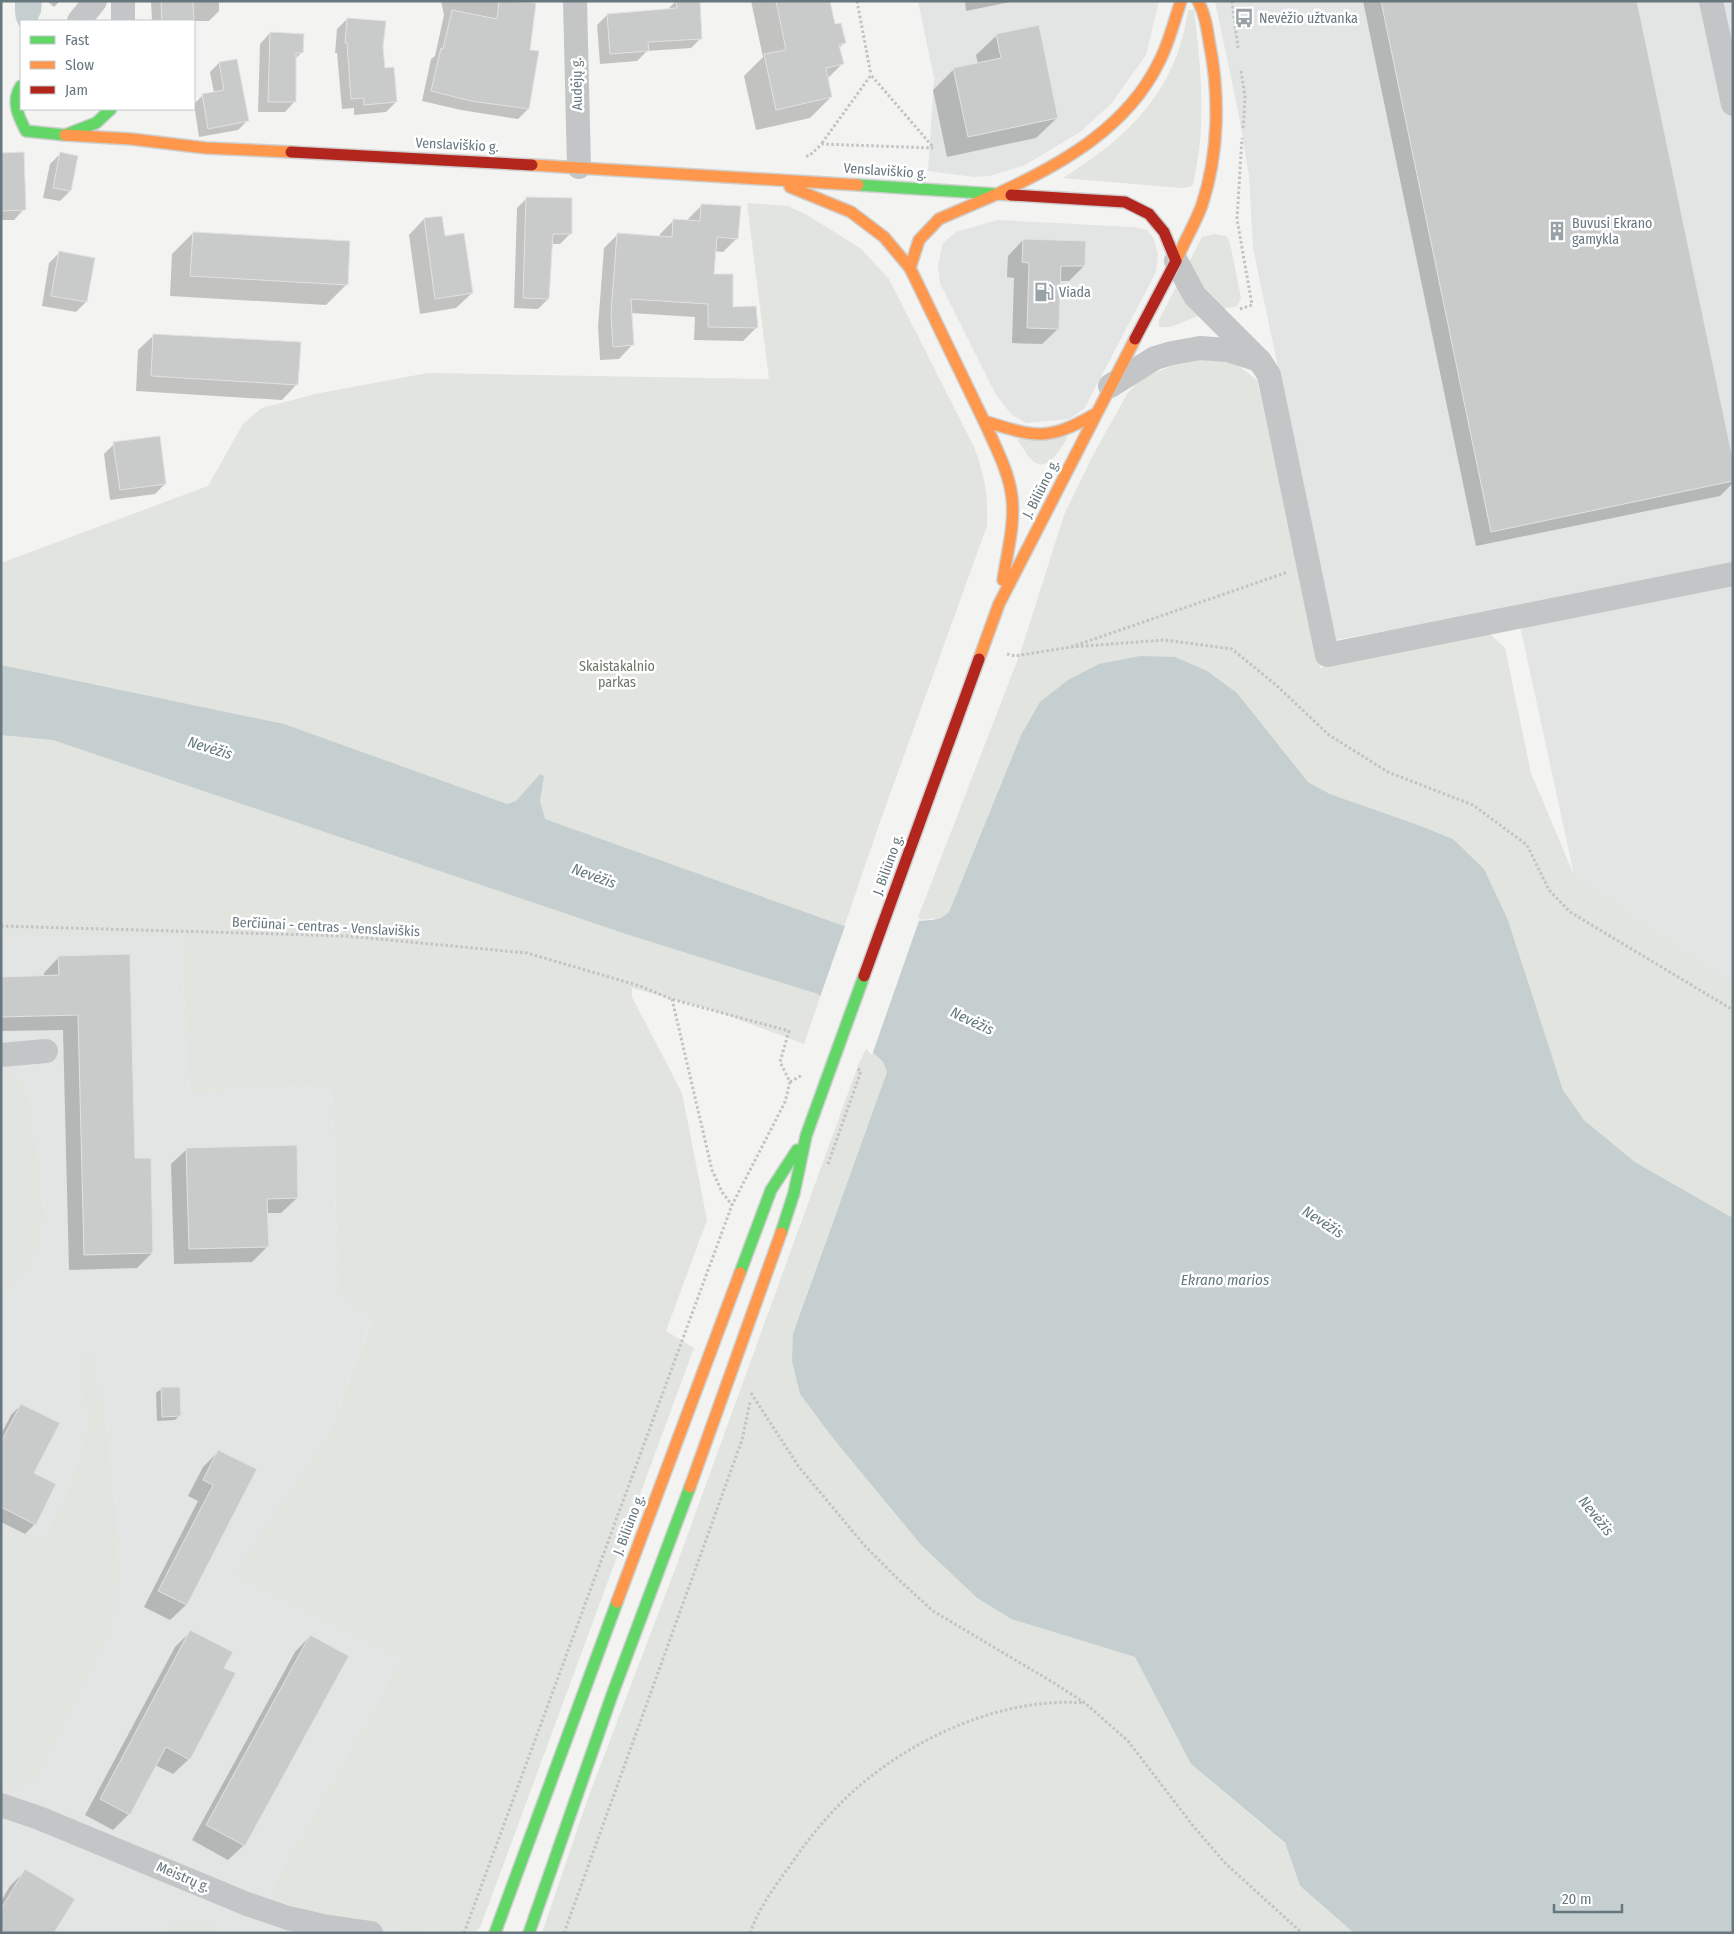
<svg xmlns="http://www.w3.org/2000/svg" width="1734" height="1934" font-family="'Fira Sans Condensed',sans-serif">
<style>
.built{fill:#e3e4e4}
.green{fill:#e2e4e0}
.water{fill:#c6cfd0}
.pier{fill:#f3f3f2}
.shadow{fill:#0003}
.building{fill:#c9caca;stroke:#e2e2e2}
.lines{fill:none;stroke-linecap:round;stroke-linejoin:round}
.fast-casing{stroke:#cecfcf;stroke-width:14}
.slow-casing{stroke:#cecfcf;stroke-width:14}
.jam-casing{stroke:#cecfcf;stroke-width:14}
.path{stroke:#c2c3c3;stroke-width:3;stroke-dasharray:2.5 2.5;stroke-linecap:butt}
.street{stroke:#c3c5c6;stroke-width:24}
.fast{stroke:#63d668;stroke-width:11}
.slow{stroke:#ff974d;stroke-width:11}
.jam{stroke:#b3261e;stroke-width:11}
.labels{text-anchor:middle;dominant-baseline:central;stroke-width:5;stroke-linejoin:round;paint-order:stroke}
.poi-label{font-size:14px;fill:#67777e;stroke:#fff;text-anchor:start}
.street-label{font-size:14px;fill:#67777e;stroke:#fff}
.park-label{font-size:14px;fill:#6b7665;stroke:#fff}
.water-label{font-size:15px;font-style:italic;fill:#63787b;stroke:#fff}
</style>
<rect width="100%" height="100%" fill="#f3f3f2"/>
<g class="built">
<path d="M 918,1 L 1159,1 L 1146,55 L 1111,104 L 1080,132 L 1025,165 L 990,176 L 974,177 L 928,171 L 934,78 Z"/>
<path d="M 1215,1 L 1733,1 L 1733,978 L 1728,979 L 1574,875 L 1516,607 L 1335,640 L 1253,248 L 1249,176 L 1239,116 Z"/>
<path d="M 998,220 L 1134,227 L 1147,230 L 1154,239 L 1158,256 L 1156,272 L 1084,409 L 1069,419 L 1027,423 L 1012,415 L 996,395 L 940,283 L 938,265 L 943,243 L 956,232 Z"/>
<path d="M 181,936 L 189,1093 L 331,1084 L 339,1292 L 372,1318 L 328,1436 L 236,1573 L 400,1661 L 270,1891 L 319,1915 L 439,1933 L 222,1933 L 213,1923 L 170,1924 L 161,1933 L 1,1933 L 1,1785 L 8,1789 L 119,1561 L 116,1505 L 106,1417 L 77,1360 L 87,1424 L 71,1481 L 45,1538 L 12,1528 L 1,1537 L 1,1298 L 34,1261 L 45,1218 L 33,1112 L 27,1091 L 17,1073 L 1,1067 L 1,938 Z"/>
</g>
<g class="green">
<path d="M 1188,10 L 1194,10 C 1201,68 1207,127 1193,184 L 1190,187 L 1182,188 L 1063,178 C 1129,137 1177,90 1188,10 Z"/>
<path d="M 747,203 L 788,206 L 807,215 L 860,248 L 889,279 L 974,447 C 985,477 988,494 987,526 L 881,819 L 804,1044 L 711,1009 L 632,988 L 632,997 L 682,1093 L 707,1220 L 666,1331 L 694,1348 L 480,1928 L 474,1933 C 408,1933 340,1920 277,1904 L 270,1891 L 400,1661 L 235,1573 L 328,1436 L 372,1319 L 339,1292 L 331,1084 L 189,1093 L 181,936 L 1,938 L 1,563 L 208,486 L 243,424 L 262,408 L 315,394 L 428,373 L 769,379 Z"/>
<path d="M 1214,234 L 1226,236 L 1230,243 L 1241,298 L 1237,306 L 1208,312 L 1171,327 L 1159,327 L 1159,320 L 1202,237 Z"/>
<path d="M 1192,357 L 1235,363 L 1257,380 L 1320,668 L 1490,634 L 1505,648 L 1531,773 L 1574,875 L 1728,979 L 1733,978 L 1733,1218 L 1635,1162 L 1584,1120 L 1563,1090 L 1508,920 L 1453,839 L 1421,826 L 1330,794 L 1308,782 L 1237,693 L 1041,702 L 1021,735 L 949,912 L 941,918 L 917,920 L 1021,651 L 1064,515 L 1091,459 L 1127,394 L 1141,379 Z"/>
<path d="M 1068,437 C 1062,446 1048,474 1033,461 C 1027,456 1022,446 1017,439 Z"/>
<path d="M 867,1047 L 883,1062 L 887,1072 L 793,1332 L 832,1437 L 921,1545 L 977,1598 L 1011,1619 L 1135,1657 L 1191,1764 L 1285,1844 L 1300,1886 L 1354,1933 L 542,1933 L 588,1798 L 677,1564 L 859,1063 Z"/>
<path d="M 1,1067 L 17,1073 L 27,1091 L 33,1112 L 45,1218 L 34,1261 L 1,1298 Z"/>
<path d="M 90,1356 L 106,1417 L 116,1505 L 119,1561 L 116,1602 L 109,1634 L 38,1775 L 26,1784 L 8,1789 L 1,1785 L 1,1537 L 12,1528 L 45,1538 L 71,1481 L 87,1424 L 77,1360 Z"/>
<path d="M 189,1919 L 213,1923 L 222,1933 L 161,1933 L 170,1924 Z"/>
</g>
<g class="water">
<path d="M 15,1 L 42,1 L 41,12 L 37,21 L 21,21 L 21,28 C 14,20 15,11 15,1 Z"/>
<path d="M 1140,656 L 1175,657 L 1207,671 L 1237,693 L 1308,782 L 1330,794 L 1421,826 L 1453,839 L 1484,869 L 1508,920 L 1563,1090 L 1584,1120 L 1635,1162 L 1733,1218 L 1733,1933 L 1354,1933 L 1300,1886 L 1285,1843 L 1191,1764 L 1135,1657 L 1011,1619 L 977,1598 L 921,1545 L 832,1437 L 800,1394 L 792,1361 L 793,1333 L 887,1072 L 883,1062 L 867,1047 L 818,994 L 626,934 L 53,740 L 1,735 L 1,665 L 284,724 L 507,804 L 516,801 L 540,774 L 544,776 L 540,801 L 545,819 L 844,926 L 932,920 L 941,918 L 949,912 L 1021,735 L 1040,702 L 1068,680 L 1099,664 Z"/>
</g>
<path class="pier" d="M 920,918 L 872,1055 L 819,1000 L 846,923 Z"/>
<g class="shadow">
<path d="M 47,1 L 60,1 L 54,7 Z"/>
<path d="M 151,1 L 219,1 L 219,11 L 209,21 L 152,21 Z"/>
<path d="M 441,1 L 510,1 L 534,4 L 529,51 L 528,109 L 518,119 L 461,110 L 422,101 L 431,59 L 435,56 L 444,15 Z"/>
<path d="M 676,1 L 699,1 L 701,38 L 691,48 L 647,51 L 637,61 L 600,64 L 597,25 L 607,15 L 667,10 Z"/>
<path d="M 751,1 L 828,1 L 834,26 L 844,43 L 839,48 L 842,64 L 827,79 L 831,97 L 810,118 L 756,130 L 744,76 L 763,57 Z"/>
<path d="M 965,1 L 1015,1 L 966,11 Z"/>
<path d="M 1363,1 L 1636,1 L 1733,466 L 1733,483 L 1720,496 L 1476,546 Z"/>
<path d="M 347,19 L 382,47 L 383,70 L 396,102 L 386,112 L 354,115 L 354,108 L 342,109 L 337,53 L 335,53 L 337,29 Z"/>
<path d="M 270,33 L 302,52 L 295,59 L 295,101 L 285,112 L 258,112 L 260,44 Z"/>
<path d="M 997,35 L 1057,118 L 1036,138 L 947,157 L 933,90 L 954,69 L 978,64 L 976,55 Z"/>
<path d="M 219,63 L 247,121 L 238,130 L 199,137 L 194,104 L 202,96 L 214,93 L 210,72 Z"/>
<path d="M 1,154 L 24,209 L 14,220 L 1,220 Z"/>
<path d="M 60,154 L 76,157 L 70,191 L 60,201 L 43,198 L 50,164 Z"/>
<path d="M 527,198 L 570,234 L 560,244 L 551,244 L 548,299 L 538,309 L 514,308 L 517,208 Z"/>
<path d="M 702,205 L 737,238 L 723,252 L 714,251 L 713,275 L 731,309 L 757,327 L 743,341 L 694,340 L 695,317 L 631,313 L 632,345 L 619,359 L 600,360 L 598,327 L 604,248 L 618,234 L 660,237 L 660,234 L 674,220 L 688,221 L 688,219 Z"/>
<path d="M 424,219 L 444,237 L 472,293 L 456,308 L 420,314 L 409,235 Z"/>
<path d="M 193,233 L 347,284 L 326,305 L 170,296 L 172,254 Z"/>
<path d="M 1023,240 L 1084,266 L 1069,281 L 1059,281 L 1058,329 L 1042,344 L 1012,343 L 1014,278 L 1007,277 L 1008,256 Z"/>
<path d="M 59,253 L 86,302 L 76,312 L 42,306 L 49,263 Z"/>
<path d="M 154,335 L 297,384 L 282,400 L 136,391 L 138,350 Z"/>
<path d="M 114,444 L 165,484 L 155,494 L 110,500 L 104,454 Z"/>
<path d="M 59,957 L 134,1159 L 152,1253 L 137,1268 L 69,1270 L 63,1030 L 1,1031 L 1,978 L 44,977 L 44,973 Z"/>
<path d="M 187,1149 L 297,1198 L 281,1213 L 266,1213 L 267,1247 L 252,1262 L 174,1264 L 171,1164 Z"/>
<path d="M 161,1389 L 179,1416 L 175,1420 L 157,1421 L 156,1393 Z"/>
<path d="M 21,1405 L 33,1474 L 35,1524 L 25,1534 L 1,1522 L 1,1434 L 11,1415 Z"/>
<path d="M 219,1451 L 255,1470 L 186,1605 L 170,1620 L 144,1607 L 198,1501 L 188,1496 L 203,1467 Z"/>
<path d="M 190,1632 L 223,1668 L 189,1759 L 173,1774 L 155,1765 L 129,1814 L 113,1830 L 85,1815 L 175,1647 Z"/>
<path d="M 310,1636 L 244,1845 L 228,1860 L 192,1840 L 295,1652 Z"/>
<path d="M 26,1870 L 1,1933 L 1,1901 L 10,1886 Z"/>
</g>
<g class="building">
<path d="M 161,1 L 193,1 L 194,21 L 162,21 Z"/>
<path d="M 499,1 L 536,3 L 530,50 L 539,51 L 529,109 L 471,101 L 431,91 L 441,48 L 443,49 L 452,10 L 497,19 Z"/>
<path d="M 676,1 L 700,1 L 702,39 L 648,42 L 649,51 L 610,54 L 607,14 L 677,8 Z"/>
<path d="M 776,1 L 830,1 L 835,24 L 841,23 L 846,43 L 839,45 L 844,64 L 826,68 L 832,97 L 776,110 L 764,54 L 786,50 Z"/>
<path d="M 1381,1 L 1637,1 L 1733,460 L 1733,481 L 1491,532 Z"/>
<path d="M 347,18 L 386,21 L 383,47 L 385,68 L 394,67 L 397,102 L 364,105 L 364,98 L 351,99 L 347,43 L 345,43 Z"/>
<path d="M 1039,25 L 1058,118 L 968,137 L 953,68 L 1001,58 L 996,34 Z"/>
<path d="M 270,32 L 304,34 L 303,53 L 296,53 L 296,102 L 268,102 Z"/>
<path d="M 237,59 L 249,121 L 208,129 L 202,94 L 224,90 L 219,62 Z"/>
<path d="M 24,152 L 26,210 L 1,211 L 1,153 Z"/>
<path d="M 60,152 L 78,156 L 71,191 L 53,188 Z"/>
<path d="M 526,197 L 572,198 L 572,234 L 553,234 L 549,299 L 523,298 Z"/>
<path d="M 701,204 L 741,206 L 738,239 L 717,237 L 714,274 L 733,274 L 733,307 L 756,306 L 758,328 L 708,327 L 708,304 L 631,299 L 634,345 L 613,347 L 611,313 L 617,233 L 672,237 L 673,219 L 700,221 Z"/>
<path d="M 442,216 L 445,236 L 464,233 L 473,293 L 435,299 L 424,218 Z"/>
<path d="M 193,232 L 350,241 L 348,285 L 190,276 Z"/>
<path d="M 1023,239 L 1086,241 L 1085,266 L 1061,266 L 1059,329 L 1027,328 L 1029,263 L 1022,262 Z"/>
<path d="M 59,251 L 95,258 L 87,302 L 51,296 Z"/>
<path d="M 153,334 L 301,342 L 298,385 L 151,376 Z"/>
<path d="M 160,436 L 166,484 L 120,490 L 113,442 Z"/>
<path d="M 130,954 L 135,1158 L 151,1158 L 153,1253 L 84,1255 L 78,1015 L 1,1017 L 1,977 L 59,975 L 58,956 Z"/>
<path d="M 297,1145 L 298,1198 L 267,1199 L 269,1247 L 189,1249 L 186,1148 Z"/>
<path d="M 161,1387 L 180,1387 L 181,1416 L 162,1417 Z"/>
<path d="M 21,1404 L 60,1423 L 34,1473 L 56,1484 L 36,1525 L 1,1507 L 1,1442 Z"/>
<path d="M 218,1450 L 257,1469 L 187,1605 L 158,1591 L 213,1485 L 203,1480 Z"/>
<path d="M 190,1630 L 233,1652 L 224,1668 L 236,1673 L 190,1760 L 166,1747 L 130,1815 L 100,1799 Z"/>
<path d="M 310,1635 L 349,1656 L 245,1846 L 206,1825 Z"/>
<path d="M 25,1869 L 75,1899 L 54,1933 L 1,1933 L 1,1909 Z"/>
</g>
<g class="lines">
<defs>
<g id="fast">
<path d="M 21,86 C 11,101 18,116 26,131 L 65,135 L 96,123 L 111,109"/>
<path d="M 858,185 L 997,194"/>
<path d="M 781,1233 L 794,1193 L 806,1136 L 864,976"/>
<path d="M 740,1273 L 771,1190 L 797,1150"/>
<path d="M 495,1933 L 617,1602"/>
<path d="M 529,1933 L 612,1695 L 690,1487"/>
</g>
<g id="slow">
<path d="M 65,135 L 131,139 L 206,148 L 291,152"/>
<path d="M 532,165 L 858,185"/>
<path d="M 790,187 L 851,212 L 884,237 L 910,268"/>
<path d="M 1001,192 C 1064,163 1128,126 1159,62 C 1169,43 1174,21 1181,1"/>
<path d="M 1011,195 L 997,194 L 939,219 L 919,240 L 910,268 L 984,421 C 1035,437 1047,442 1095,414"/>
<path d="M 1176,261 C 1184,242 1195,224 1202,205 C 1219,153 1220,95 1209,41 C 1207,27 1205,14 1198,1"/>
<path d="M 984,421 C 995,446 1009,471 1012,498 C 1015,525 1007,553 1003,580"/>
<path d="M 979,659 L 999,604 L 1135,339"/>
<path d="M 690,1487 L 781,1233"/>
<path d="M 617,1602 L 740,1273"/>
</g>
<g id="jam">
<path d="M 291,152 L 532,165"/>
<path d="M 1011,195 L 1125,202 L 1149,214 L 1164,232 L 1176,261 L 1135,339"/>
<path d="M 864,976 L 979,659"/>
</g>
</defs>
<use href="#fast" class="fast-casing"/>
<use href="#slow" class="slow-casing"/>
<use href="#jam" class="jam-casing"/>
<g class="path">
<path d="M 857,1 L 871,75"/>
<path d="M 1232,1 L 1238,48"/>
<path d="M 1241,71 L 1245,97 L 1243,130"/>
<path d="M 822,143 L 871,75 L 933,147"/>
<path d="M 806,156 L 809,156 L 822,144 L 933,148"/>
<path d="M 1240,309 L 1252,305 L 1237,219 L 1242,138"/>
<path d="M 1071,647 L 1165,640 L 1232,649 L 1276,685 L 1329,735 L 1388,772 L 1473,805 L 1527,845 L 1549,890 L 1570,912 L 1733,1010"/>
<path d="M 1007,654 L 1015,656 L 1071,647 L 1288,572"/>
<path d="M 1,926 L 346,936 L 527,953 L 640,986 L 671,999 L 789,1031 L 780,1062 L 790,1082 L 785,1102 L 732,1205 L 464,1933"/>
<path d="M 672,999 L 712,1170 L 722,1192 L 732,1205"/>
<path d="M 790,1082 L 802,1075"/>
<path d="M 828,1164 L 861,1071 L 856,1068"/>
<path d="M 751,1393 L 799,1467 L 865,1546 L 899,1580 L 933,1611 L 1054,1683 L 1085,1703 L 1128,1741 L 1194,1827 L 1226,1864 L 1302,1933"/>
<path d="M 564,1933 L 742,1440 L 750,1402"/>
<path d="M 750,1933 C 758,1910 774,1887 789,1867 C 806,1842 825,1818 847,1797 C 907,1740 1001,1696 1085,1703"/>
</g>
<g class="street">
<path d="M 575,1 L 579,167"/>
<path d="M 1711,1 L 1733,104"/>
<path d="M 79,21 L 95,1"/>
<path d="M 123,21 L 123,1"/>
<path d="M 1176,261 L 1195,296 L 1260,361 L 1269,375 L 1327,655 L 1733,574"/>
<path d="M 1110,386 L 1155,358 L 1172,353 L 1200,348 L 1228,350 L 1256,359"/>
<path d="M 1,1055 L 46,1051"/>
<path d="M 1,1805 L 39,1818 L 247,1904 L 288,1918 L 323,1926 L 371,1933"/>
</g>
<use href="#fast" class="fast"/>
<use href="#slow" class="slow"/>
<use href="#jam" class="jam"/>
</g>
<defs>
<symbol id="bus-bare" viewBox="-9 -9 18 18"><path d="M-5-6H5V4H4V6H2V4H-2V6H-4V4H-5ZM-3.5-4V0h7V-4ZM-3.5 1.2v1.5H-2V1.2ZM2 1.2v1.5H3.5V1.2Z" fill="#98a2a7" stroke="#fff" stroke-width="2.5" paint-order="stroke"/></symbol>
<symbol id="building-bare" viewBox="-9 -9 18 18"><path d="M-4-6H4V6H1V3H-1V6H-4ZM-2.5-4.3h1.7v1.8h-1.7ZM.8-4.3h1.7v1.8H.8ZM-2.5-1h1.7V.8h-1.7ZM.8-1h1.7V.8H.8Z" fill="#98a2a7" stroke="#fff" stroke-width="2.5" paint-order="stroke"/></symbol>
<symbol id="fuel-bare" viewBox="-9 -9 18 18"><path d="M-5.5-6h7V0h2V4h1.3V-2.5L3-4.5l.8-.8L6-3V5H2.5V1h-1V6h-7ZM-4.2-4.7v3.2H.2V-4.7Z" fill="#98a2a7" stroke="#fff" stroke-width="2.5" paint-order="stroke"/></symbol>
</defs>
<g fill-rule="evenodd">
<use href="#bus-bare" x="1230" y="4" width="28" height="28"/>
<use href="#building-bare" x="1543" y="217" width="28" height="28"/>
<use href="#fuel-bare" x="1030" y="278" width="28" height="28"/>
</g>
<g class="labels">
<g class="poi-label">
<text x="1259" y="18">Nevėžio užtvanka</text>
<text x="1572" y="223">Buvusi Ekrano<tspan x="1572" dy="16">gamykla</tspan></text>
<text x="1059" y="292">Viada</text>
</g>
<g class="street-label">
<text transform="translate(577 84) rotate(-91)">Audėjų g.</text>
<text transform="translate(457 145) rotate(3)">Venslaviškio g.</text>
<text transform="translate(885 171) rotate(4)">Venslaviškio g.</text>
<text transform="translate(1041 489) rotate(-63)">J. Biliūno g.</text>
<text transform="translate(888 865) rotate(-70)">J. Biliūno g.</text>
<text transform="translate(326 927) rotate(3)">Berčiūnai - centras - Venslaviškis</text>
<text transform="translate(629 1525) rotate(-69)">J. Biliūno g.</text>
<text transform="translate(183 1877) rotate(23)">Meistrų g.</text>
</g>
<g class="park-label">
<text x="617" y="666">Skaistakalnio<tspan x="617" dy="16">parkas</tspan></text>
</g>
<g class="water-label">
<text transform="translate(210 748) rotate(17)">Nevėžis</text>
<text transform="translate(594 876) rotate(20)">Nevėžis</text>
<text transform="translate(972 1021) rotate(25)">Nevėžis</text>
<text transform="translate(1323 1222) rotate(33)">Nevėžis</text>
<text x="1225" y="1280">Ekrano marios</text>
<text transform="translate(1596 1516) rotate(51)">Nevėžis</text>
</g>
</g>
<rect width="1734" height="1934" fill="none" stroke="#67777e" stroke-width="5"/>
<rect x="20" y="20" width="175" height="90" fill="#ffffff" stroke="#c2c9cb"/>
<rect x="30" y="36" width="25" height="8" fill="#63d668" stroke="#c2c9cb"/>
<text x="65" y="45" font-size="15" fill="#67777e">Fast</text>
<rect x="30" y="61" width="25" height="8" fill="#ff974d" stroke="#c2c9cb"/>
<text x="65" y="70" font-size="15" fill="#67777e">Slow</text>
<rect x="30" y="86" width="25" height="8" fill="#b3261e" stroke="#c2c9cb"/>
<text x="65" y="95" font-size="15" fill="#67777e">Jam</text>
<path d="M1554 1904v8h68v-8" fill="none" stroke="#67777e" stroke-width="2.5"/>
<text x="1562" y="1904" font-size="15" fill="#67777e" stroke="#ffffff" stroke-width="4" paint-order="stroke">20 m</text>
</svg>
